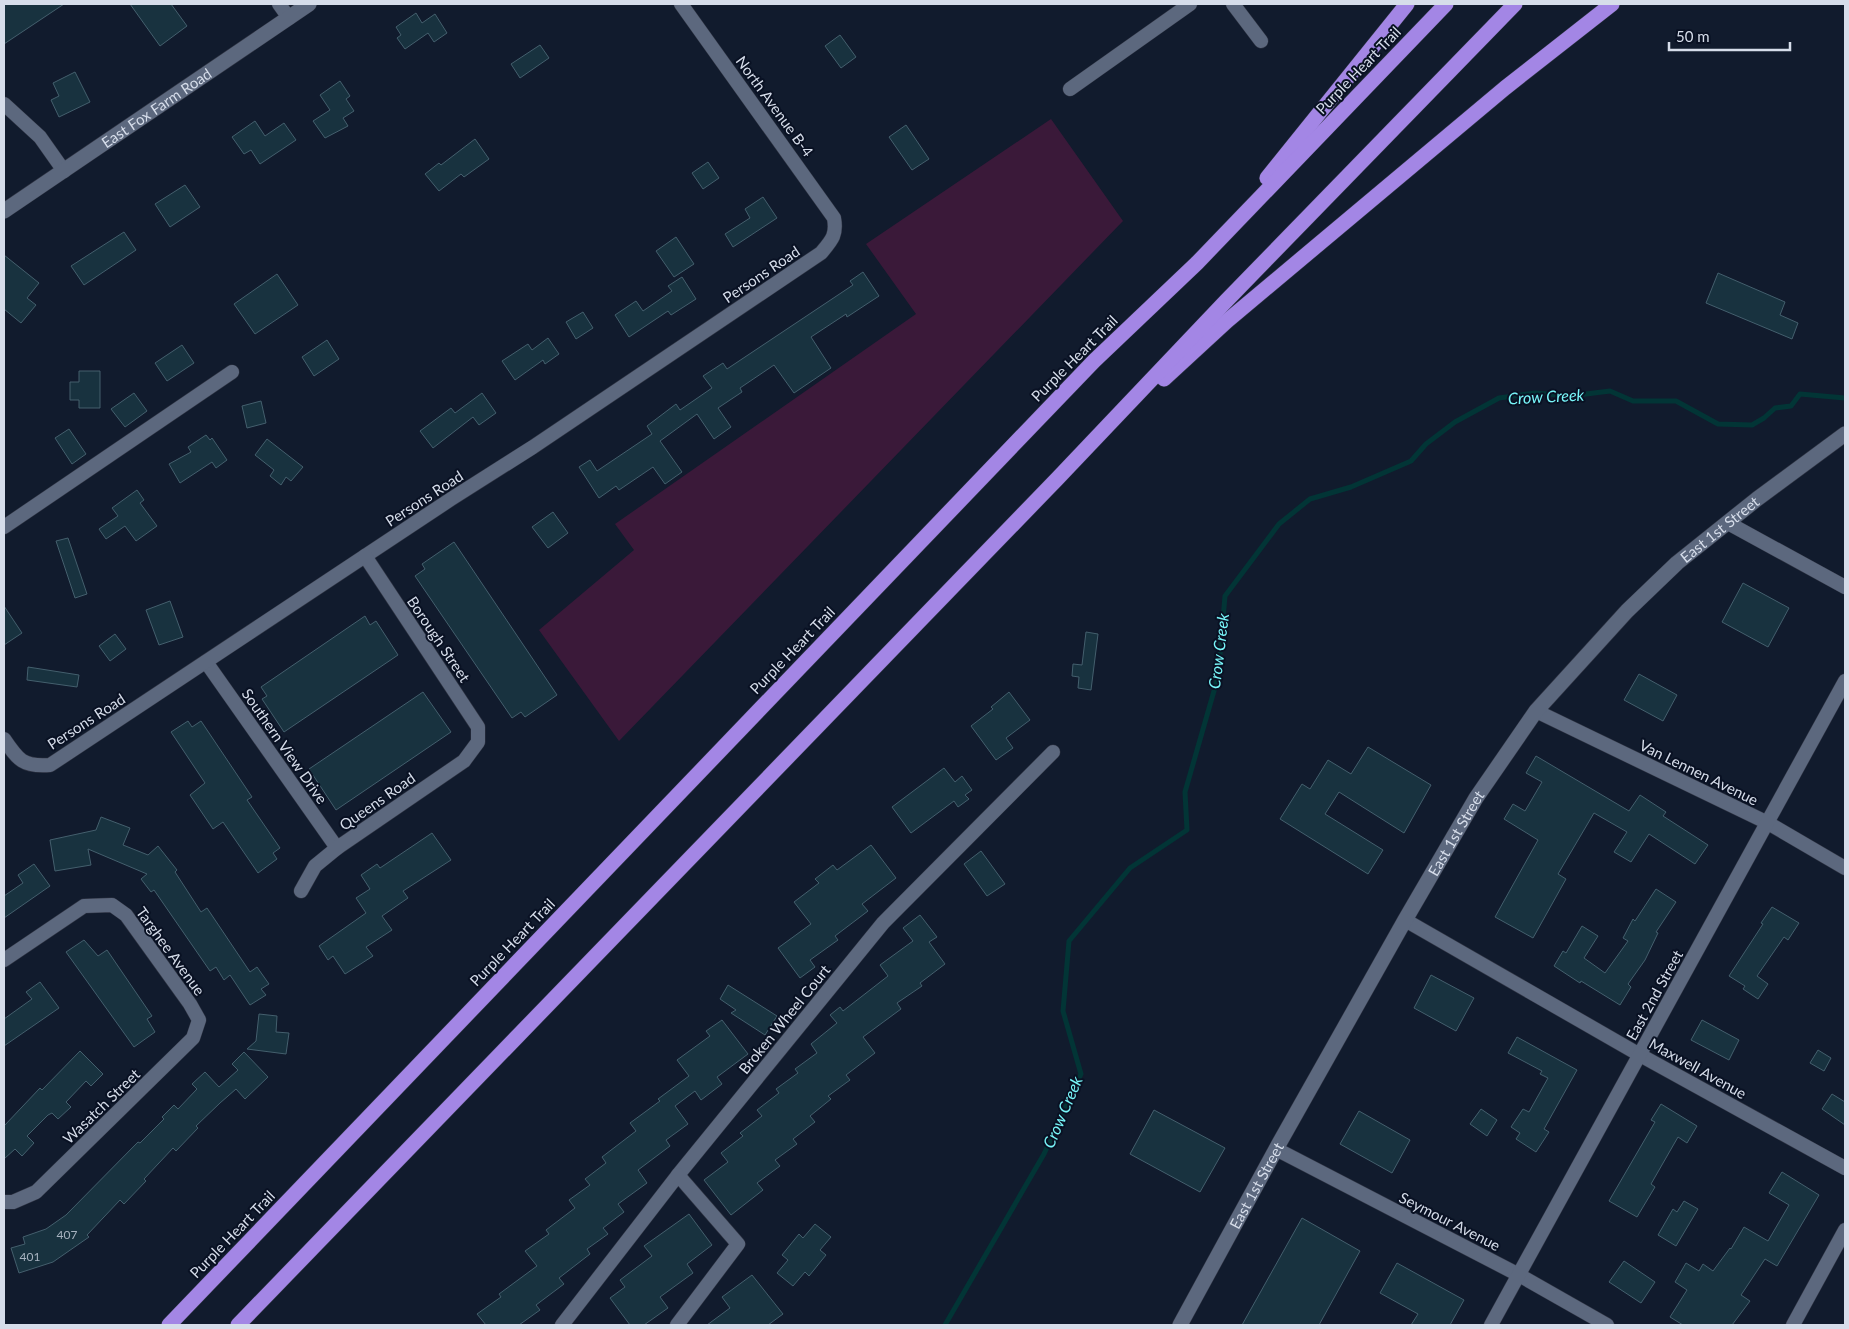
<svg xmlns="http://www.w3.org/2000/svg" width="1849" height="1329" font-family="Lato,sans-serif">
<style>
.green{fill:#3a1939}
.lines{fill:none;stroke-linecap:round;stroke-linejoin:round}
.stream{stroke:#023536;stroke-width:5}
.building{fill:#18323f;stroke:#445f6d}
.street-casing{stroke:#303544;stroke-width:15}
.secondary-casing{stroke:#303544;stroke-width:16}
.highway-casing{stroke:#303544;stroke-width:16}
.street{stroke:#5c687e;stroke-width:14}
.secondary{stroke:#5c687e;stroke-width:15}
.highway{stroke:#a386e5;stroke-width:15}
.labels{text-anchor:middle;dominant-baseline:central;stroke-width:4;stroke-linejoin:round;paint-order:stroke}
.number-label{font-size:12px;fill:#a6b2bf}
.street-label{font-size:15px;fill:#d6ddea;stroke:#091123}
.water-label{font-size:16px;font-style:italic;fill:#79f7fa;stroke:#091123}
</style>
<rect width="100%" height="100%" fill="#111b2d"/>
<path class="green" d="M 1051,119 L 1123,221 L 619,741 L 539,630 L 634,550 L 615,524 L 916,314 L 866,244 Z"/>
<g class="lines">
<path class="stream" d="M 945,1325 L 1044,1154 L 1081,1074 L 1063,1011 L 1069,941 L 1130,868 L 1187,830 L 1185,792 L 1218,677 L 1225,596 L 1279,524 L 1310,499 L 1351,487 L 1411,461 L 1426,444 L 1455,422 L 1499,398 L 1535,393 L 1570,396 L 1610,391 L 1633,401 L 1676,401 L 1718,424 L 1752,425 L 1764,418 L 1775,408 L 1791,406 L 1800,394 L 1845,398"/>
</g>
<g class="building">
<path d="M 4,4 L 64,4 L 4,44 Z"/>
<path d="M 130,4 L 171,4 L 187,26 L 160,46 Z"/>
<path d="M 416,13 L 422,23 L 435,14 L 447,33 L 434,42 L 428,33 L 405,49 L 397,38 L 401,35 L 396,27 Z"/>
<path d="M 840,35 L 856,57 L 841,68 L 825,46 Z"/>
<path d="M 540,45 L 549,58 L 520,78 L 511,64 Z"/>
<path d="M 75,72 L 90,102 L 59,117 L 51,100 L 59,96 L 53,83 Z"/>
<path d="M 340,81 L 350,96 L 346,99 L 354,111 L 343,118 L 348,126 L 325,138 L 313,121 L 330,110 L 320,95 Z"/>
<path d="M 255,121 L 265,136 L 284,123 L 296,140 L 260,164 L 251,150 L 244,154 L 232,137 Z"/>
<path d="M 906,125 L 929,159 L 912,170 L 889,137 Z"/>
<path d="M 475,139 L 489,159 L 464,177 L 461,174 L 439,191 L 425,174 L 439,163 L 441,165 Z"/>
<path d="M 708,162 L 719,178 L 703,189 L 692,173 Z"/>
<path d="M 185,185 L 200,207 L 170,227 L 155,204 Z"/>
<path d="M 763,197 L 777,218 L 733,247 L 725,234 L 750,218 L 745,209 Z"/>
<path d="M 124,232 L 136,250 L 84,285 L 71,266 Z"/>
<path d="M 676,237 L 694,264 L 674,277 L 656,251 Z"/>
<path d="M 4,255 L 39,283 L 27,298 L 36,305 L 21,323 L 4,309 Z"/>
<path d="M 863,272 L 879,296 L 847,317 L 846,314 L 811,337 L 831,368 L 794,393 L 774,365 L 740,388 L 742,392 L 718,408 L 731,427 L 714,439 L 697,414 L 660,441 L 682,472 L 665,484 L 653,467 L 619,490 L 616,486 L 599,498 L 579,467 L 590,460 L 597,471 L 652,434 L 647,426 L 676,404 L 680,410 L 712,388 L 703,376 L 723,363 L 727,369 L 853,285 L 850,281 Z"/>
<path d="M 1718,273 L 1785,302 L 1780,315 L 1798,323 L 1792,339 L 1706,303 Z"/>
<path d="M 277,274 L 298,305 L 255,334 L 234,304 Z"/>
<path d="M 682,277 L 696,299 L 671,315 L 668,311 L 629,337 L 615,315 L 636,301 L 643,311 L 672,291 L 668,286 Z"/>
<path d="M 583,312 L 593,328 L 576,339 L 566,322 Z"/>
<path d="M 548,338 L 559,354 L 545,364 L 543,360 L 515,380 L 502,361 L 528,344 L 532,350 Z"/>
<path d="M 327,340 L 339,359 L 314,376 L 302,357 Z"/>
<path d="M 182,345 L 194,363 L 167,381 L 155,363 Z"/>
<path d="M 79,371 L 100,371 L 100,408 L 79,408 L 79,400 L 70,400 L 70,382 L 79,382 Z"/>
<path d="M 134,393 L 147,411 L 125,427 L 111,409 Z"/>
<path d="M 482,393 L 496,413 L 479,425 L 473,417 L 433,448 L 420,431 L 451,408 L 455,413 Z"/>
<path d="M 261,401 L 266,423 L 247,428 L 242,406 Z"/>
<path d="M 69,429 L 86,454 L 72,464 L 55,438 Z"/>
<path d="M 206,435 L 210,440 L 212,438 L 227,460 L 216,468 L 212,462 L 180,483 L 169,464 L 191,452 L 188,447 Z"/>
<path d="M 267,439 L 303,467 L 291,481 L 286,477 L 281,485 L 270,476 L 274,470 L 255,455 Z"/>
<path d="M 137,490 L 144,500 L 140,503 L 157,526 L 136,541 L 125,526 L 106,539 L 99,529 L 118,516 L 112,508 Z"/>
<path d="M 553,512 L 568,533 L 548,548 L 532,527 Z"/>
<path d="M 68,538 L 87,594 L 75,598 L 56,541 Z"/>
<path d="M 454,542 L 557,695 L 525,717 L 521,712 L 512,718 L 415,576 L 425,569 L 422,564 Z"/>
<path d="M 1743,583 L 1789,608 L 1768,647 L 1722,622 Z"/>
<path d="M 170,601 L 183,637 L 159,645 L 146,610 Z"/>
<path d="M 4,606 L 22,633 L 4,645 Z"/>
<path d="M 365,616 L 370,625 L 376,621 L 398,655 L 284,732 L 262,699 L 267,696 L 261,687 Z"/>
<path d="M 1086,632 L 1098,634 L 1091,690 L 1078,688 L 1079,677 L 1072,676 L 1073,664 L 1082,665 Z"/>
<path d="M 115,634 L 126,649 L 110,661 L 99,646 Z"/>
<path d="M 28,667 L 79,675 L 77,687 L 27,680 Z"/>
<path d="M 1639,674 L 1677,695 L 1663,721 L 1624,700 Z"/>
<path d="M 423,692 L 451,732 L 336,810 L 309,769 Z"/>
<path d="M 1009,692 L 1030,720 L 1006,738 L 1013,748 L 996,760 L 971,726 L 993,709 L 991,707 Z"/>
<path d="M 188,721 L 192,727 L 201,721 L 252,797 L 247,800 L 280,848 L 273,853 L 277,859 L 258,873 L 223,822 L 213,829 L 190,795 L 205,783 L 171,732 Z"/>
<path d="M 1368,747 L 1431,785 L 1404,833 L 1339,792 L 1325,814 L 1383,850 L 1368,874 L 1280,819 L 1302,784 L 1310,789 L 1328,760 L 1351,774 Z"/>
<path d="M 1536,756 L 1629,811 L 1640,795 L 1666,812 L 1663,816 L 1708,845 L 1695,864 L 1649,834 L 1631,862 L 1614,852 L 1627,832 L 1594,813 L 1558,874 L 1566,879 L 1533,938 L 1495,917 L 1538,840 L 1504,819 L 1513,804 L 1525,811 L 1542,782 L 1526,773 Z"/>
<path d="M 944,768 L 955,782 L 962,776 L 972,790 L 965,795 L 969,799 L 958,807 L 954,801 L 911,833 L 892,807 Z"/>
<path d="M 101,817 L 130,828 L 123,845 L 148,855 L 158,846 L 177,870 L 175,872 L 201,912 L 207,908 L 250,972 L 257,967 L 269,984 L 261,989 L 266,995 L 250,1005 L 230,975 L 224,980 L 216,967 L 210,971 L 154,890 L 151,892 L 141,879 L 147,874 L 88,849 L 91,865 L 55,871 L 50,840 L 96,830 Z"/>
<path d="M 432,833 L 451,860 L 403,891 L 408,898 L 382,916 L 392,930 L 366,947 L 373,956 L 345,974 L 333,956 L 328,960 L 319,946 L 366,913 L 356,898 L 370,889 L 361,875 L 377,864 L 380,868 Z"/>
<path d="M 871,845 L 896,878 L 862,904 L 868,911 L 835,936 L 838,940 L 810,960 L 815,967 L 800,978 L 778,948 L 811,924 L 794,902 L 819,883 L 815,879 L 833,865 L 837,870 Z"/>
<path d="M 981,851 L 1005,884 L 987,896 L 964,864 Z"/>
<path d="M 34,864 L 50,886 L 4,918 L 4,896 L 23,883 L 18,875 Z"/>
<path d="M 1656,889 L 1676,902 L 1656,932 L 1658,933 L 1645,960 L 1628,984 L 1631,987 L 1620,1005 L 1581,981 L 1580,983 L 1554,966 L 1563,951 L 1566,953 L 1582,926 L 1598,936 L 1584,958 L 1605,973 L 1628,941 L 1623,938 L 1633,919 L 1635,921 Z"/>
<path d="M 1772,907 L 1799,923 L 1788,940 L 1784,937 L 1757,976 L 1768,984 L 1758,999 L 1743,989 L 1745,986 L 1729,976 L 1763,924 L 1761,923 Z"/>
<path d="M 920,915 L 937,937 L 929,942 L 945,964 L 920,983 L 922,986 L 897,1003 L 901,1009 L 863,1037 L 875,1053 L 846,1075 L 850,1080 L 828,1096 L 831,1099 L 810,1116 L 815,1122 L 793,1139 L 797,1144 L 775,1160 L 780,1166 L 757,1183 L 763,1190 L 731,1215 L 704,1180 L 728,1162 L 721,1153 L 743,1136 L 740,1133 L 762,1116 L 757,1110 L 779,1093 L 776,1089 L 798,1073 L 795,1069 L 817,1053 L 811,1044 L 837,1023 L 830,1015 L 840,1007 L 843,1011 L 888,976 L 880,965 L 913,941 L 903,928 Z"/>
<path d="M 84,940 L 98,956 L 107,950 L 152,1016 L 147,1019 L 155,1032 L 134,1047 L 66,952 Z"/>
<path d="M 1431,975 L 1474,998 L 1456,1031 L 1414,1008 Z"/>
<path d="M 40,982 L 59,1008 L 4,1046 L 4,1019 L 32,999 L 26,992 Z"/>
<path d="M 728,985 L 777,1016 L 765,1035 L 731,1013 L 736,1010 L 720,999 Z"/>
<path d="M 259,1014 L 277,1016 L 276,1032 L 289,1033 L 286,1054 L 247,1049 L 256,1041 Z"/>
<path d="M 722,1020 L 748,1054 L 717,1077 L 722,1084 L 701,1100 L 695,1091 L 675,1106 L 688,1124 L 666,1140 L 670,1146 L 638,1170 L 647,1183 L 618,1204 L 624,1212 L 603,1228 L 608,1234 L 587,1249 L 590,1254 L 559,1278 L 564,1284 L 536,1305 L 540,1310 L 519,1325 L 486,1325 L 477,1314 L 501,1297 L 499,1294 L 537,1266 L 525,1251 L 549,1234 L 546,1230 L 575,1208 L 569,1200 L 590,1185 L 585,1179 L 606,1163 L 602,1157 L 636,1131 L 630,1123 L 660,1101 L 658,1099 L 689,1076 L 677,1060 L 710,1036 L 706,1031 Z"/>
<path d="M 1702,1020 L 1739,1040 L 1729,1060 L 1691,1040 Z"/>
<path d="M 1517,1037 L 1577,1070 L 1544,1129 L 1549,1132 L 1536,1152 L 1516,1139 L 1520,1133 L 1511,1127 L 1523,1109 L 1529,1112 L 1548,1078 L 1540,1074 L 1542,1071 L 1508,1053 Z"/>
<path d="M 1818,1050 L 1831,1058 L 1824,1071 L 1810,1063 Z"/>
<path d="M 80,1051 L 103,1074 L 91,1086 L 86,1081 L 66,1102 L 71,1107 L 58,1119 L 52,1113 L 48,1115 L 27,1136 L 34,1143 L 22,1156 L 15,1149 L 4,1159 L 4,1126 L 40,1088 L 42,1090 Z"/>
<path d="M 244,1052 L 268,1077 L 245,1099 L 236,1089 L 220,1103 L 196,1126 L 198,1128 L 176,1151 L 173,1148 L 144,1179 L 146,1181 L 124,1204 L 120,1200 L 87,1235 L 89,1237 L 53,1262 L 19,1273 L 11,1248 L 25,1244 L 23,1237 L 46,1229 L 66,1215 L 138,1142 L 140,1143 L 164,1119 L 162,1117 L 174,1105 L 178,1109 L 197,1089 L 192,1084 L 205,1072 L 219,1087 L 238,1070 L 232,1064 Z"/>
<path d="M 1832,1094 L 1845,1102 L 1845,1125 L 1822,1109 Z"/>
<path d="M 1661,1104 L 1697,1126 L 1687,1143 L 1678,1137 L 1651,1184 L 1655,1187 L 1637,1217 L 1609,1201 L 1655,1122 L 1651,1120 Z"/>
<path d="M 1481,1109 L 1497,1120 L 1487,1136 L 1470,1124 Z"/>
<path d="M 1154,1110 L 1225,1148 L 1200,1192 L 1130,1154 Z"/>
<path d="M 1359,1111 L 1410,1140 L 1392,1173 L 1340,1144 Z"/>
<path d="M 1782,1172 L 1819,1195 L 1777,1266 L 1765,1259 L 1741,1295 L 1750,1301 L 1732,1325 L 1683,1325 L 1670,1317 L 1687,1290 L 1675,1282 L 1686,1263 L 1699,1271 L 1703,1264 L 1713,1271 L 1730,1248 L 1731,1249 L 1744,1227 L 1768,1241 L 1789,1205 L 1769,1193 Z"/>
<path d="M 1684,1201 L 1698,1209 L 1676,1246 L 1658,1235 L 1673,1209 L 1677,1212 Z"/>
<path d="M 689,1214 L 712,1245 L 687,1264 L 693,1273 L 660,1297 L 668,1308 L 644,1325 L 630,1325 L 610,1298 L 625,1287 L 620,1280 L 652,1256 L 644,1246 Z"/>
<path d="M 1302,1218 L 1360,1251 L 1319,1325 L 1242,1325 Z"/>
<path d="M 815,1224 L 831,1237 L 820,1250 L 826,1255 L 809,1276 L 805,1272 L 793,1286 L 777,1273 L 788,1260 L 782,1255 L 799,1234 L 803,1238 Z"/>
<path d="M 1624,1261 L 1655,1282 L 1641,1303 L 1609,1282 Z"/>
<path d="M 1397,1263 L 1464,1300 L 1450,1325 L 1411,1325 L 1418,1314 L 1380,1293 Z"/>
<path d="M 752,1275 L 783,1314 L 768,1325 L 707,1325 L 730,1308 L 722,1297 Z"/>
</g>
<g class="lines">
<defs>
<g id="street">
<path d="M 279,4 L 289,18"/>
<path d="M 1233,4 L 1261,41"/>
<path d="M 1070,89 L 1190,4"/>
<path d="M 4,104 L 40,137 L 64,171"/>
<path d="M 1728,523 L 1845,587"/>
<path d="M 4,527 L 232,372"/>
<path d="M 206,662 L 337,848"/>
<path d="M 1536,711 L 1768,823 L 1845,868"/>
<path d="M 4,739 C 18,760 23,767 50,765 L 451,499 L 533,447 L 821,253 C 832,240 837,235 834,218 L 681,4"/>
<path d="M 301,891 L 315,866 L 337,848 L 464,761 L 478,742 L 478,727 L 365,556"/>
<path d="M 1405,920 L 1640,1055 L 1845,1168"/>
<path d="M 4,960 L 84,906 L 112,905 L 126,915 L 190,1004 L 199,1020 L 193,1038 L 36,1192 L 13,1202 L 4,1202"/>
<path d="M 1276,1149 L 1519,1275 L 1607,1325"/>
<path d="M 562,1325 L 678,1175 L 883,923 L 1053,752"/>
<path d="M 677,1325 L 738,1244 L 678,1175"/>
<path d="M 1491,1325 L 1845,681"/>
<path d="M 1793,1325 L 1845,1230"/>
</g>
<g id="secondary">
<path id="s1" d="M 4,211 L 309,4"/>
<path id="s2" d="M 1180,1325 L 1276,1149 L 1405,920 L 1476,798 L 1536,711 L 1627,611 L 1677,563 L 1757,499 L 1845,434"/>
</g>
<g id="highway">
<path d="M 1267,178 L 1407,4"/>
<path d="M 1164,379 L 1227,321 L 1505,88 L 1612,4"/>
<path d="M 169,1325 L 1094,361 L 1197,263 L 1446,4"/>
<path d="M 238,1325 L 1057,479 L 1227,300 L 1515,4"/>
</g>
</defs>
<use href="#street" class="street-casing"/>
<use href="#secondary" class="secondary-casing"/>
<use href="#highway" class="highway-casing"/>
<use href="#street" class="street"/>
<use href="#secondary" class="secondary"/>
<use href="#highway" class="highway"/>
</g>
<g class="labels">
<g class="number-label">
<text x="67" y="1234">407</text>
<text x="30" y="1256">401</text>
</g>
<g class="street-label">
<text transform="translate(1358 70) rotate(-46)">Purple Heart Trail</text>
<text transform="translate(775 106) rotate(54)">North Avenue B-4</text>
<text stroke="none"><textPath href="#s1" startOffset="184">East Fox Farm Road</textPath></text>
<text transform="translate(761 274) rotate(-34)">Persons Road</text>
<text transform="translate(1074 358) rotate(-45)">Purple Heart Trail</text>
<text transform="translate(424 498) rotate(-33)">Persons Road</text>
<text stroke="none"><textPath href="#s2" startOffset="969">East 1st Street</textPath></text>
<text transform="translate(439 639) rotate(56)">Borough Street</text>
<text transform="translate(792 650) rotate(-46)">Purple Heart Trail</text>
<text transform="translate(86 721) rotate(-33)">Persons Road</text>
<text transform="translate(285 746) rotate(55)">Southern View Drive</text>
<text transform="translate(1699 772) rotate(26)">Van Lennen Avenue</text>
<text transform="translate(377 801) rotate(-35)">Queens Road</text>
<text stroke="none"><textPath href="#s2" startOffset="564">East 1st Street</textPath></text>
<text transform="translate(512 942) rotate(-46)">Purple Heart Trail</text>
<text transform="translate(171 951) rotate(54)">Targhee Avenue</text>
<text transform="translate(1654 995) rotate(-61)">East 2nd Street</text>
<text transform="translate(784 1019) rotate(-51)">Broken Wheel Court</text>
<text transform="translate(1698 1068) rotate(29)">Maxwell Avenue</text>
<text transform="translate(101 1106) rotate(-44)">Wasatch Street</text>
<text stroke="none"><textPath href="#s2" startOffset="159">East 1st Street</textPath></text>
<text transform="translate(1450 1221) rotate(27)">Seymour Avenue</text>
<text transform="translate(232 1234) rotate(-46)">Purple Heart Trail</text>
</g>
<g class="water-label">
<text transform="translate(1546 396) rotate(-3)">Crow Creek</text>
<text transform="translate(1218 651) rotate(-83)">Crow Creek</text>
<text transform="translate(1062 1112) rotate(-67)">Crow Creek</text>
</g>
</g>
<rect width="1849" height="1329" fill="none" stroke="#d6ddea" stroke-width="10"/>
<path d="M1669 42v8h121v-8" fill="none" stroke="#d6ddea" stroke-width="2.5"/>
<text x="1676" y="42" font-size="15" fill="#d6ddea" stroke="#091123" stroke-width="4" paint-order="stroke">50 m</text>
</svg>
